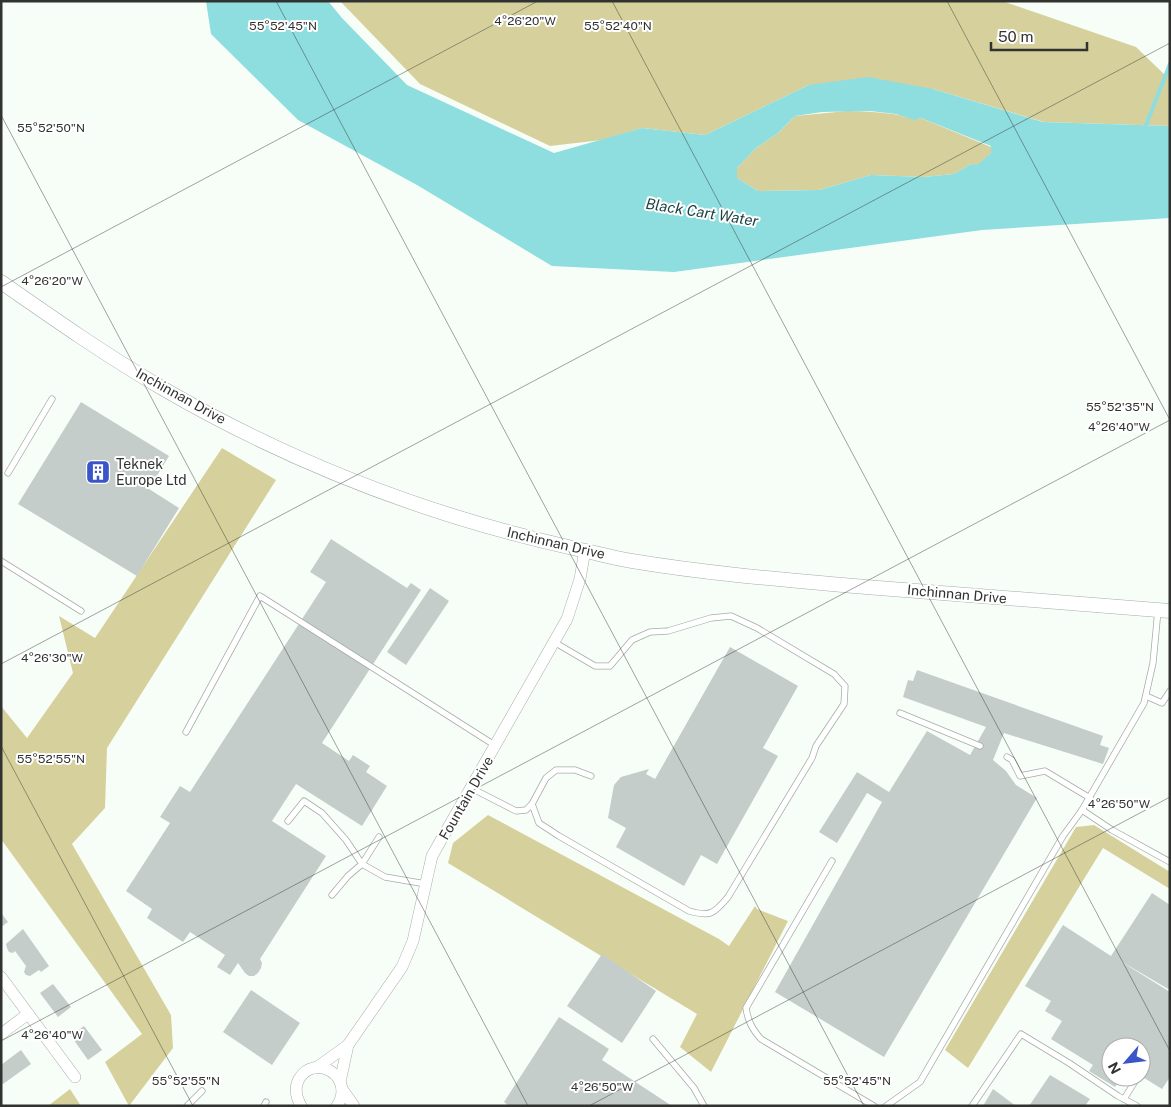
<svg xmlns="http://www.w3.org/2000/svg" width="1171" height="1107" font-family="'Public Sans',sans-serif">
<style>
.green{fill:#d6d19c}
.water{fill:#8edddf;fill-rule:evenodd}
.lines{fill:none;stroke-linecap:round;stroke-linejoin:round}
.stream{stroke:#8edddf;stroke-width:4}
.building{fill:#c5cdca}
.service-casing{stroke:#a6aca7;stroke-width:7}
.minor-casing{stroke:#a6aca7;stroke-width:12}
.tertiary-casing{stroke:#a6aca7;stroke-width:15}
.service{stroke:#fff;stroke-width:5.5}
.minor{stroke:#fff;stroke-width:11}
.tertiary{stroke:#fff;stroke-width:14}
.ticks{fill:none;stroke:#313331;stroke-width:1;stroke-opacity:0.45}
.labels{text-anchor:middle;dominant-baseline:central;stroke-width:4;stroke-linejoin:round;paint-order:stroke}
.street-label{font-size:14px;fill:#313331;stroke:#fff}
.poi-label{font-size:14px;fill:#313331;stroke:#fff;text-anchor:start}
.water-label{font-size:15px;font-style:italic;fill:#1d4344;stroke:#fff}
.ticks-label{font-size:12px;text-anchor:middle;fill:#313331;stroke:#fff;stroke-width:4;stroke-linejoin:round;paint-order:stroke}
</style>
<rect width="100%" height="100%" fill="#f7fef8"/>
<g class="green">
<path d="M 340,1 L 1002,1 L 1136,47 L 1165,75 L 1170,64 L 1170,126 L 1044,122 L 933,89 L 809,85 L 705,135 L 642,128 L 602,140 L 550,146 L 420,84 Z"/>
<path d="M 847,111 C 863,111 877,112 893,114 C 903,115 911,121 921,118 L 991,147 L 991,153 L 977,166 L 971,164 L 954,174 L 924,177 L 871,175 L 819,190 L 758,191 L 737,178 L 737,168 L 756,148 L 778,133 L 795,116 Z"/>
<path d="M 222,448 L 276,480 L 107,748 L 105,808 L 72,844 L 171,1015 L 173,1048 L 129,1106 L 105,1062 L 142,1034 L 1,839 L 1,706 L 27,738 L 73,673 L 59,616 L 95,638 Z"/>
<path d="M 488,815 L 719,939 L 729,946 L 755,906 L 757,909 L 788,921 L 711,1072 L 680,1047 L 697,1014 L 448,863 L 453,843 Z"/>
<path d="M 1094,825 L 1170,872 L 1170,889 L 1103,848 L 968,1068 L 945,1050 L 1076,827 Z"/>
<path d="M 70,1089 L 81,1106 L 48,1106 Z"/>
</g>
<path class="water" d="M 206,1 L 328,1 L 342,18 L 407,85 L 554,153 L 642,128 L 705,135 L 809,85 L 868,77 L 933,89 L 1043,122 L 1170,126 L 1170,218 L 982,230 L 674,272 L 552,266 L 417,185 L 298,120 L 211,34 ZM 870,111 L 896,114 L 914,120 L 921,118 L 991,146 L 991,153 L 977,165 L 971,164 L 954,174 L 924,177 L 871,175 L 819,190 L 758,191 L 737,178 L 737,168 L 756,148 L 778,133 L 795,116 L 822,112 Z"/>
<g class="lines">
<path class="stream" d="M 1146,125 L 1170,64"/>
</g>
<g class="building">
<path d="M 81,402 L 169,456 L 149,489 L 179,508 L 137,576 L 18,504 Z"/>
<path d="M 331,539 L 407,588 L 411,583 L 421,590 L 322,743 L 349,761 L 353,755 L 370,766 L 366,772 L 387,786 L 362,826 L 296,784 L 272,821 L 326,856 L 260,959 L 262,963 L 261,968 L 258,973 L 254,976 L 249,976 L 245,973 L 238,963 L 230,975 L 217,967 L 225,955 L 190,932 L 183,942 L 147,918 L 152,909 L 126,891 L 170,823 L 160,817 L 180,786 L 190,792 L 326,582 L 310,572 Z"/>
<path d="M 430,588 L 449,601 L 406,665 L 387,652 Z"/>
<path d="M 730,647 L 798,686 L 763,748 L 778,756 L 717,864 L 701,855 L 684,886 L 616,847 L 626,828 L 608,818 L 614,785 L 621,777 L 649,769 L 646,774 L 655,779 Z"/>
<path d="M 917,670 L 1103,736 L 1100,745 L 1109,748 L 1103,764 L 1004,733 L 993,760 L 1006,771 L 1016,785 L 1037,798 L 884,1057 L 775,992 L 882,802 L 867,793 L 837,843 L 819,832 L 857,772 L 889,792 L 927,731 L 970,755 L 986,727 L 903,697 L 908,680 L 913,681 Z"/>
<path d="M 1152,893 L 1170,905 L 1170,990 L 1117,959 L 1170,992 L 1170,1077 L 1162,1089 L 1141,1076 L 1141,1047 L 1111,1047 L 1111,1077 L 1122,1077 L 1115,1087 L 1089,1071 L 1093,1065 L 1051,1039 L 1062,1021 L 1045,1011 L 1051,1001 L 1025,986 L 1063,925 L 1111,956 Z"/>
<path d="M 1,913 L 8,922 L 1,927 Z"/>
<path d="M 23,929 L 49,966 L 41,972 L 39,970 L 30,976 L 26,975 L 24,972 L 26,966 L 15,951 L 13,953 L 9,952 L 7,948 L 6,944 Z"/>
<path d="M 602,954 L 656,991 L 622,1043 L 567,1006 Z"/>
<path d="M 53,984 L 71,1007 L 58,1017 L 40,993 Z"/>
<path d="M 251,990 L 300,1023 L 272,1065 L 223,1032 Z"/>
<path d="M 559,1017 L 609,1049 L 602,1060 L 672,1106 L 509,1106 L 504,1102 Z"/>
<path d="M 84,1026 L 102,1050 L 88,1060 L 71,1036 Z"/>
<path d="M 21,1050 L 31,1064 L 3,1084 L 1,1082 L 1,1065 Z"/>
<path d="M 1050,1075 L 1090,1099 L 1085,1106 L 1029,1106 Z"/>
<path d="M 993,1089 L 1016,1106 L 983,1106 Z"/>
</g>
<g class="lines">
<defs>
<g id="service">
<path d="M 8,473 L 52,399"/>
<path d="M 1,561 L 81,611"/>
<path d="M 1158,610 L 1153,663 L 1144,703 L 1082,810 L 1112,830 L 1170,862"/>
<path d="M 1146,696 L 1162,703 L 1170,691"/>
<path d="M 900,713 L 980,746"/>
<path d="M 186,732 L 260,596 L 496,746"/>
<path d="M 1007,757 L 1012,760 L 1020,776 L 1045,771 L 1090,798"/>
<path d="M 471,788 L 516,811 L 526,810 L 532,804 L 546,778 L 556,770 L 575,770 L 591,776"/>
<path d="M 532,804 L 539,823 L 559,836 L 689,911 C 710,917 714,914 728,897 L 812,758 L 816,746 L 844,704 L 845,686 L 834,674 L 757,628 L 731,616 L 711,618 L 668,631 L 650,632 L 632,640 L 610,666 L 595,666 L 554,642"/>
<path d="M 288,821 L 304,801 L 322,813 L 346,840 L 362,864 L 348,876 L 332,895"/>
<path d="M 379,837 L 362,864 L 385,877 L 426,884"/>
<path d="M 832,861 L 746,1008 C 748,1021 752,1029 761,1039 L 874,1106"/>
<path d="M 653,1039 L 694,1088 L 704,1106"/>
<path d="M 1124,1099 L 1134,1083"/>
<path d="M 187,1106 L 202,1091"/>
<path d="M 264,1106 L 266,1102"/>
<path d="M 886,1106 L 920,1082 L 1063,836 L 1082,810"/>
<path d="M 972,1106 L 1021,1034 L 1069,1063 L 1118,1096 L 1137,1106"/>
</g>
<g id="minor">
<path d="M 1,977 L 75,1077"/>
<path d="M 1,1034 L 28,1014"/>
<path d="M 316,1068 L 348,1045 L 402,967 L 413,941 L 432,856 L 567,619 L 580,579 L 585,550"/>
<path d="M 340,1082 L 348,1045"/>
<path d="M 342,1089 L 354,1106"/>
<path d="M 301,1106 C 296,1097 294,1088 299,1079 C 315,1052 356,1077 337,1106"/>
</g>
<path id="tertiary" d="M 1,282 C 54,319 107,356 162,388 C 291,463 432,517 577,549 C 596,553 614,558 632,561 C 710,574 788,580 866,587 C 968,595 1069,603 1170,611"/>
</defs>
<use href="#service" class="service-casing"/>
<use href="#minor" class="minor-casing"/>
<use href="#tertiary" class="tertiary-casing"/>
<use href="#service" class="service"/>
<use href="#minor" class="minor"/>
<use href="#tertiary" class="tertiary"/>
</g>
<path class="ticks" d="M 276,1 L 864,1106M 612,1 L 1170,1051M 947,1 L 1170,420M 1,115 L 528,1106M 1,287 L 538,1M 1,664 L 1170,43M 1,746 L 193,1106M 1,1041 L 1170,420M 589,1106 L 1170,797"/>
<defs>
<symbol id="building-square" viewBox="-11 -11 22 22"><rect x="-9" y="-9" width="18" height="18" rx="4" fill="#3a55c7" stroke="#fff"/><path d="M-4-6H4V6H1V3H-1V6H-4ZM-2.5-4.3h1.7v1.8h-1.7ZM.8-4.3h1.7v1.8H.8ZM-2.5-1h1.7V.8h-1.7ZM.8-1h1.7V.8H.8Z" fill="#fff"/></symbol>
</defs>
<g fill-rule="evenodd">
<use href="#building-square" x="84" y="458" width="28" height="28"/>
</g>
<g class="labels">
<g class="street-label">
<text transform="translate(181 396) rotate(29)">Inchinnan Drive</text>
<text transform="translate(556 543) rotate(13)">Inchinnan Drive</text>
<text transform="translate(957 594) rotate(5)">Inchinnan Drive</text>
<text transform="translate(466 798) rotate(-60)">Fountain Drive</text>
</g>
<g class="poi-label">
<text x="116" y="464">Teknek<tspan x="116" dy="16">Europe Ltd</tspan></text>
</g>
<g class="water-label">
<text transform="translate(702 212) rotate(9)">Black Cart Water</text>
</g>
</g>
<g class="ticks-label">
<text x="525" y="25">4°26'20"W</text>
<text x="283" y="30">55°52'45"N</text>
<text x="618" y="30">55°52'40"N</text>
<text x="51" y="132">55°52'50"N</text>
<text x="52" y="285">4°26'20"W</text>
<text x="1120" y="411">55°52'35"N</text>
<text x="1119" y="431">4°26'40"W</text>
<text x="52" y="662">4°26'30"W</text>
<text x="51" y="763">55°52'55"N</text>
<text x="1119" y="808">4°26'50"W</text>
<text x="52" y="1039">4°26'40"W</text>
<text x="186" y="1085">55°52'55"N</text>
<text x="857" y="1085">55°52'45"N</text>
<text x="602" y="1091">4°26'50"W</text>
</g>
<rect width="1171" height="1107" fill="none" stroke="#313331" stroke-width="5"/>
<g transform="translate(1126 1062) rotate(242)"><circle r="24" fill="#ffffff" stroke="#adadad"/>
<path d="M0-4L9 19L0 12L-9 19Z" fill="#3a55c7"/>
<text y="-8" font-size="14" font-weight="bold" text-anchor="middle" fill="#313331">N</text>
</g>
<path d="M991 42v8h96v-8" fill="none" stroke="#313331" stroke-width="2.5"/>
<text x="998" y="42" font-size="15" fill="#313331" stroke="#ffffff" stroke-width="4" paint-order="stroke">50 m</text>
</svg>
